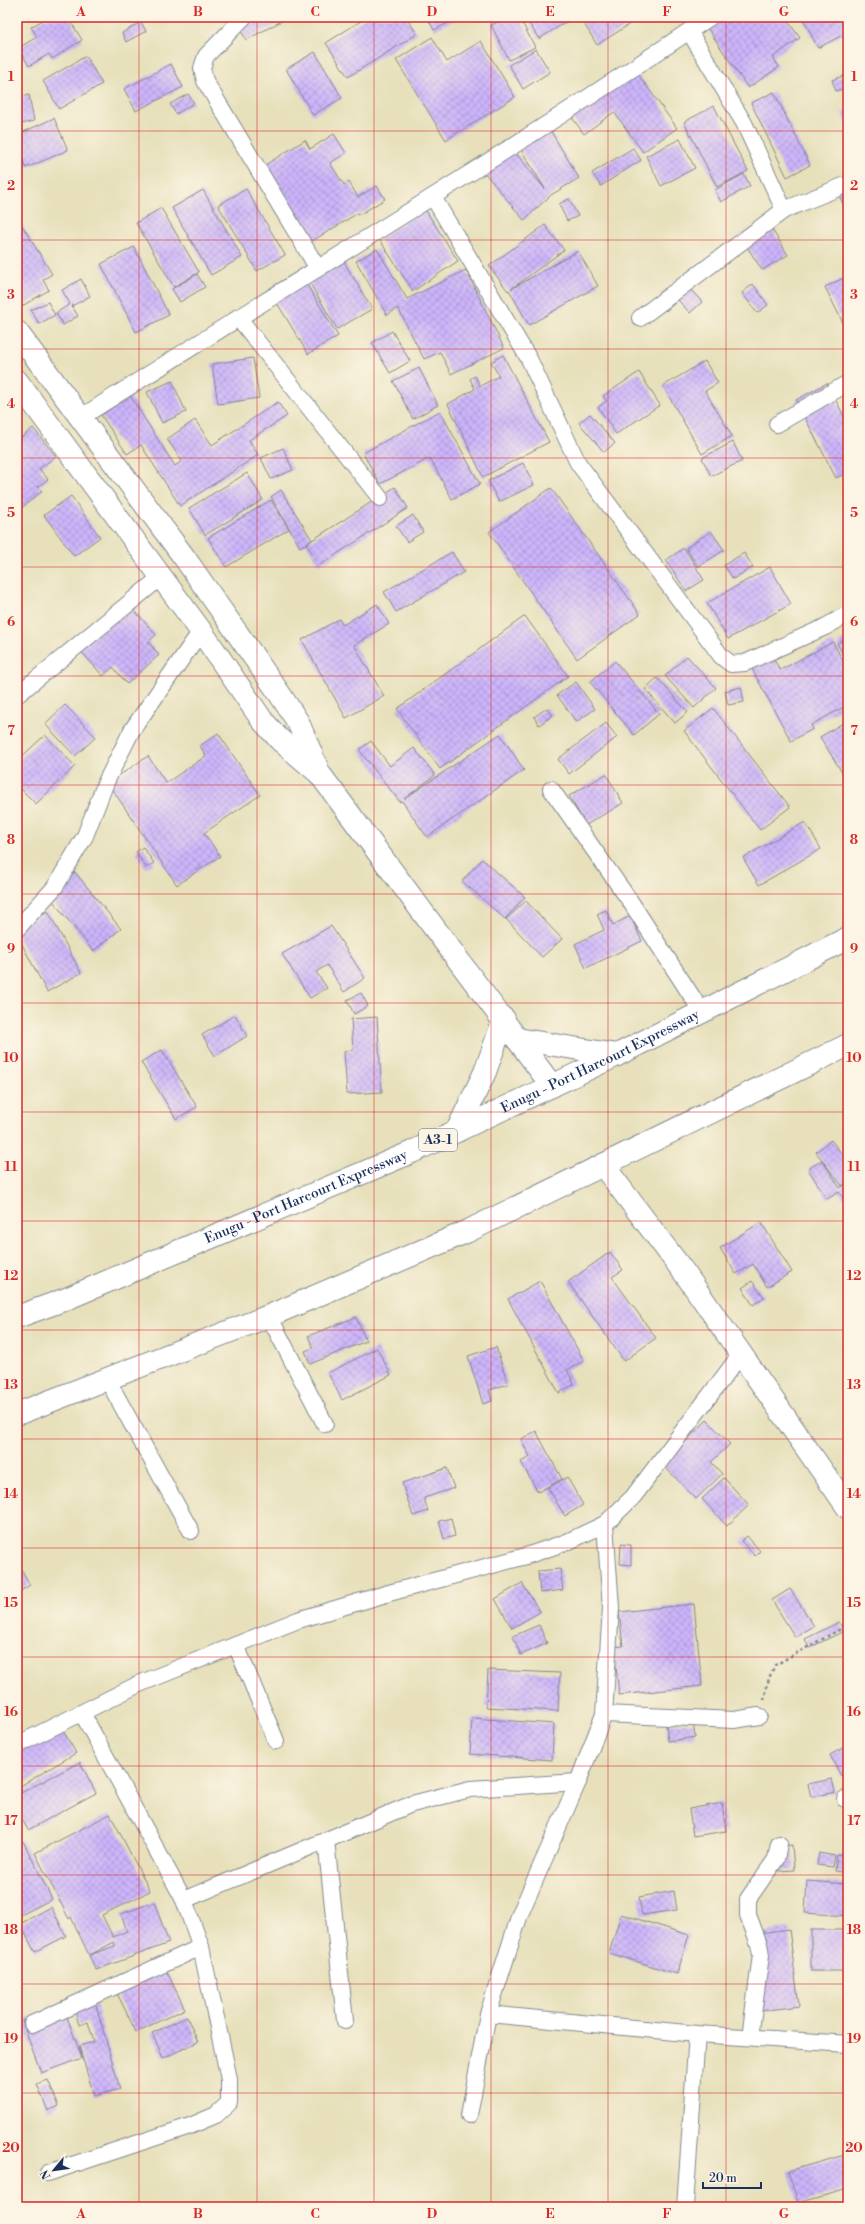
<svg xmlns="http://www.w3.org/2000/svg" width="865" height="2224" font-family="'Libre Bodoni',serif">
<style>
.building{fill:url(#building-cross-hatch);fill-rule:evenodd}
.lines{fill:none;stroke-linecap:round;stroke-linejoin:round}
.street-casing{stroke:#81888c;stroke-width:18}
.secondary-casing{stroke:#81888c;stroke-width:24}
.highway-casing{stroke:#81888c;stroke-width:24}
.path{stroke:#81888c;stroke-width:2.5;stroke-dasharray:3 3;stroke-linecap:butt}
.street{stroke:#fff;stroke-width:16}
.secondary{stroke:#fff;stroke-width:22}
.highway{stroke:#fff;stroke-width:22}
.grid{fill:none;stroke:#d62828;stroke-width:1;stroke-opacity:0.55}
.labels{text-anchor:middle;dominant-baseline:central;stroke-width:4;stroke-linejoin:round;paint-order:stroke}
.shield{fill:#fcf5e5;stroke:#5e6a86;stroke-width:1}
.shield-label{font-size:13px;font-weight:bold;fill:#1b2f5e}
.street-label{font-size:14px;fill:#1b2f5e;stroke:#fcf5e5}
.neatline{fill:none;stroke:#d62828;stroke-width:1.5}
.grid-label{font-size:13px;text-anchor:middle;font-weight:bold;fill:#d62828}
</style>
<defs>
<pattern id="building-cross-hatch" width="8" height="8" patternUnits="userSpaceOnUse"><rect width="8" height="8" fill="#ceb5fb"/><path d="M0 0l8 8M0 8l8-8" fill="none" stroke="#a694ce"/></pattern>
</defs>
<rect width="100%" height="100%" fill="#fcf5e5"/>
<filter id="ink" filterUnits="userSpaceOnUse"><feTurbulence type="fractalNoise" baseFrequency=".025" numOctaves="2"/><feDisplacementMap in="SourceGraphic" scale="8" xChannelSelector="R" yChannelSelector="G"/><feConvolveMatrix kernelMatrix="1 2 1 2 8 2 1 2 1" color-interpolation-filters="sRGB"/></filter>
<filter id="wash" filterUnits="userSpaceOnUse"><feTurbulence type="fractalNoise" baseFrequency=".012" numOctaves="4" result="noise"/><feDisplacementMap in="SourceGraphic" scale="16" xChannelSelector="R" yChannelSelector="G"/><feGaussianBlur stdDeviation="0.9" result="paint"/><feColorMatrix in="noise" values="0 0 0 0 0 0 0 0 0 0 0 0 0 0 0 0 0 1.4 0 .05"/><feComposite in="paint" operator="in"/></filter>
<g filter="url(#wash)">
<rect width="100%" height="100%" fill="#e7e0bb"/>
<g id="blocks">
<g class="building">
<path d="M 48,17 L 68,17 L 82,40 L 52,59 L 49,54 L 29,66 L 18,48 L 37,37 L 31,27 Z"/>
<path d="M 234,17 L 289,17 L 246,40 Z"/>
<path d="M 367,17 L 406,17 L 417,34 L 348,77 L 326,43 Z"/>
<path d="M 427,17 L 460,17 L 434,30 Z"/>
<path d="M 508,17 L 519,17 L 535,47 L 509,60 L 491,25 Z"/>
<path d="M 525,17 L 574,17 L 539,39 Z"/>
<path d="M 580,17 L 635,17 L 636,20 L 597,45 Z"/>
<path d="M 720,17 L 785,17 L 800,38 L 773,57 L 779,67 L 748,88 L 706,26 Z"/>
<path d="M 802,17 L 843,17 L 848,27 L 848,32 L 818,48 Z"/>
<path d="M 141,22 L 146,31 L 126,42 L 122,33 Z"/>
<path d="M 432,37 L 447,62 L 481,41 L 515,97 L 446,140 L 396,60 Z"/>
<path d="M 536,49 L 550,72 L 523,89 L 509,65 Z"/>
<path d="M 315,52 L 342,98 L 313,115 L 286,69 Z"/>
<path d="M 86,56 L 102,84 L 59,109 L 43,81 Z"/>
<path d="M 171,64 L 183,87 L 136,111 L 124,89 Z"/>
<path d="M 632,66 L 677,128 L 643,152 L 614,112 L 584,134 L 568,112 Z"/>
<path d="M 843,76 L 847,87 L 836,91 L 832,80 Z"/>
<path d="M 774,92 L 810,165 L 787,177 L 751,103 Z"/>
<path d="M 188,94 L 194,103 L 176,114 L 170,104 Z"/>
<path d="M 29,95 L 34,121 L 17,125 L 17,98 Z"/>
<path d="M 714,106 L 748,171 L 717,187 L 684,122 Z"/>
<path d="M 848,110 L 848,127 L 842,112 Z"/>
<path d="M 54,118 L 68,150 L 26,168 L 17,146 L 17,135 Z"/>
<path d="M 547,125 L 579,178 L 551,195 L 524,220 L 477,164 L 505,140 L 545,189 L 517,143 Z"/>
<path d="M 334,134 L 346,153 L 330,163 L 344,185 L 349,182 L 358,197 L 377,186 L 385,199 L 359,215 L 358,213 L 309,243 L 262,167 L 305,140 L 310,149 Z"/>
<path d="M 680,139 L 695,168 L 661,186 L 646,156 Z"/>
<path d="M 633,148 L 641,160 L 601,186 L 592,173 Z"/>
<path d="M 17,159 L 21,166 L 17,168 Z"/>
<path d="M 744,174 L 750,186 L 721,202 L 715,190 Z"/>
<path d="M 848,179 L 848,213 L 834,186 Z"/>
<path d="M 246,189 L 285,255 L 257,271 L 218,205 Z"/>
<path d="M 203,190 L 242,257 L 211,275 L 172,208 Z"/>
<path d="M 569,199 L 578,216 L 567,221 L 559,204 Z"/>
<path d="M 161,208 L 199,272 L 174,287 L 136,223 Z"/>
<path d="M 425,209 L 458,261 L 413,291 L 379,239 Z"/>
<path d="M 17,217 L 52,274 L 43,280 L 49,290 L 17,309 Z"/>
<path d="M 766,220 L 788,255 L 762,270 L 740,236 Z"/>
<path d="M 545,225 L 564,250 L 511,289 L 578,251 L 598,286 L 529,325 L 509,290 L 508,291 L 489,266 Z"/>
<path d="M 134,247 L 169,315 L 136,332 L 101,264 Z"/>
<path d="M 377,249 L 407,299 L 466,270 L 504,348 L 451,374 L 440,352 L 424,359 L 398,308 L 387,315 L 356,261 Z"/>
<path d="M 343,260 L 372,309 L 337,329 L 308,280 Z"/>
<path d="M 197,274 L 205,287 L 180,302 L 172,289 Z"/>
<path d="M 301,275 L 338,336 L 308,354 L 271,293 Z"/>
<path d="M 848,276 L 848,321 L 843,323 L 825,287 Z"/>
<path d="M 81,279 L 90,296 L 72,306 L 78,316 L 63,325 L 56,313 L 70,304 L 62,290 Z"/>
<path d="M 682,280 L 702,302 L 690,313 L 678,300 L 666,311 L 657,302 Z"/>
<path d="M 753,284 L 768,305 L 757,313 L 742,293 Z"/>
<path d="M 48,302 L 55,315 L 39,324 L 31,310 Z"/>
<path d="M 392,331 L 410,361 L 390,373 L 372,343 Z"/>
<path d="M 503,355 L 549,442 L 483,477 L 448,404 L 475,389 L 470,379 L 475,376 L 480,386 L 499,376 L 491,362 Z"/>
<path d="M 253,358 L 259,398 L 218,404 L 212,364 Z"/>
<path d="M 705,361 L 718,383 L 705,391 L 732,436 L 702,454 L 663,386 Z"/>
<path d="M 419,368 L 438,405 L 413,419 L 393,381 Z"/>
<path d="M 639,372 L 660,405 L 616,434 L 598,407 L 607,401 L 603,396 Z"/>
<path d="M 172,381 L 186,412 L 162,423 L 147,392 Z"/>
<path d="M 827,383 L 848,424 L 848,472 L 836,478 L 796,400 Z"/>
<path d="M 130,396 L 175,466 L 182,461 L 167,439 L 195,420 L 212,445 L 278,402 L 287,416 L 249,440 L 258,455 L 180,506 L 141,445 L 127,454 L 101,415 Z"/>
<path d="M 440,411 L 480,484 L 452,499 L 430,458 L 380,484 L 363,453 Z"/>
<path d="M 590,414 L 615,443 L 604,452 L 579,423 Z"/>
<path d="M 33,428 L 56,456 L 39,469 L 48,479 L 38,487 L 42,491 L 17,512 L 17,441 Z"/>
<path d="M 733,442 L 742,461 L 711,476 L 702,458 Z"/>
<path d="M 283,448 L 293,470 L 271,479 L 261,458 Z"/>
<path d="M 523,463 L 534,485 L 499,502 L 488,481 Z"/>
<path d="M 247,473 L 263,500 L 205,535 L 189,508 Z"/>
<path d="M 395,487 L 408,508 L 320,565 L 306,544 Z"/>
<path d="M 551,488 L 640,614 L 577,659 L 489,532 Z"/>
<path d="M 281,490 L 312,540 L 300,547 L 271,497 Z"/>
<path d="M 71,496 L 100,537 L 74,556 L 44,515 Z"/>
<path d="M 271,500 L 289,529 L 226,567 L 208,538 Z"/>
<path d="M 413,515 L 423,532 L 407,542 L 396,526 Z"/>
<path d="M 711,531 L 724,550 L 698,567 L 686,548 Z"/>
<path d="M 684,548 L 704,580 L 686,591 L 666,560 Z"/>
<path d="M 452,552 L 464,572 L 396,612 L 384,592 Z"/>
<path d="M 744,553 L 753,567 L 733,579 L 724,565 Z"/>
<path d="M 770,567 L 791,604 L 728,639 L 707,603 Z"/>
<path d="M 135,587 L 146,600 L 134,610 L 156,635 L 148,642 L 159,655 L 127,684 L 113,667 L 103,676 L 79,649 L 117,603 Z"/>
<path d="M 377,604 L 389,624 L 354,645 L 384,696 L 346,718 L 302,640 L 339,619 L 343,625 Z"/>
<path d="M 525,616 L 568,676 L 440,769 L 397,709 Z"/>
<path d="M 848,637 L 848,663 L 837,644 Z"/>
<path d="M 833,642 L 848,670 L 848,709 L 845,710 L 844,707 L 811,725 L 813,729 L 791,741 L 752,669 L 773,658 L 780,670 Z"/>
<path d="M 687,656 L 716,688 L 694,708 L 665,676 Z"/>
<path d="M 615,661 L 659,714 L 634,735 L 590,682 Z"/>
<path d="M 657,678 L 688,712 L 675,723 L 645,689 Z"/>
<path d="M 576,682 L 595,709 L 576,722 L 557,695 Z"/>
<path d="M 741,687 L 744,702 L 728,705 L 725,691 Z"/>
<path d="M 65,705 L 96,737 L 75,756 L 45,724 Z"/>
<path d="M 547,708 L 553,715 L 539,725 L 534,717 Z"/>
<path d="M 713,708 L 790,807 L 760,830 L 684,731 Z"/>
<path d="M 848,720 L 848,782 L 820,737 Z"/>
<path d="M 606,723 L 617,737 L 569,774 L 558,759 Z"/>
<path d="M 218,733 L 260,795 L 204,833 L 220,856 L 177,885 L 108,783 L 148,756 L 166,783 L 206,756 L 200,746 Z"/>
<path d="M 500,734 L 524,770 L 427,837 L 402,801 L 400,802 L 359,750 L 371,741 L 390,766 L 414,748 L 435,775 L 404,799 Z"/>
<path d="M 45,735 L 75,766 L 36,804 L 17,785 L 17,761 Z"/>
<path d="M 606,774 L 623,803 L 586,825 L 569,796 Z"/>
<path d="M 805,822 L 821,849 L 759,885 L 743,858 Z"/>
<path d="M 143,847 L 154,863 L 146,868 L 136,852 Z"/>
<path d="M 482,859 L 525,897 L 505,919 L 462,881 Z"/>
<path d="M 75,872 L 121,929 L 93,951 L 48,895 Z"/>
<path d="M 526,901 L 562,939 L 542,957 L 506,919 Z"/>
<path d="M 606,910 L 613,925 L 630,916 L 642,941 L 586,968 L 575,944 L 604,930 L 597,914 Z"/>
<path d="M 48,911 L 81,973 L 47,992 L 17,935 L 17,928 Z"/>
<path d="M 331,926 L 365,978 L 344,992 L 327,965 L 316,972 L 327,988 L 310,998 L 282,954 Z"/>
<path d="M 361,993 L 368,1006 L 354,1014 L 347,1000 Z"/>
<path d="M 235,1015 L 247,1036 L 215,1056 L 202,1035 Z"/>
<path d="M 377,1017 L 382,1092 L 347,1094 L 344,1051 L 353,1050 L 351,1019 Z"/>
<path d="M 162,1050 L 197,1107 L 176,1119 L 141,1062 Z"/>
<path d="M 831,1140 L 848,1162 L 848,1181 L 842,1186 L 816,1152 Z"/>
<path d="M 822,1160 L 840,1188 L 848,1183 L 848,1206 L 839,1192 L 827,1199 L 808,1169 Z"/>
<path d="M 761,1222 L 792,1272 L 767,1287 L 753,1264 L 736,1274 L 720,1248 Z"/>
<path d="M 610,1252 L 623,1270 L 612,1277 L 656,1338 L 624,1361 L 568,1282 Z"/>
<path d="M 540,1281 L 584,1361 L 567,1370 L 574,1384 L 559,1393 L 508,1299 Z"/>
<path d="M 752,1281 L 764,1297 L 753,1305 L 742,1288 Z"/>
<path d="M 356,1317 L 366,1341 L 310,1364 L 305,1351 L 313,1348 L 308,1336 Z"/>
<path d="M 496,1347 L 508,1384 L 489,1390 L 492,1401 L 483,1404 L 468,1356 Z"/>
<path d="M 377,1348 L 391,1375 L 342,1400 L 328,1373 Z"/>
<path d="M 707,1420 L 730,1444 L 711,1462 L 722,1474 L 696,1499 L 662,1464 Z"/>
<path d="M 536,1431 L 562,1479 L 538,1492 L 521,1462 L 530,1457 L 521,1439 Z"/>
<path d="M 447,1468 L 454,1488 L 424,1498 L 428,1511 L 413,1516 L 402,1483 Z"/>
<path d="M 567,1477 L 583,1505 L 565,1516 L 548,1488 Z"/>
<path d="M 724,1478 L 749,1505 L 727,1526 L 702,1499 Z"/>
<path d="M 451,1518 L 455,1536 L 444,1539 L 439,1521 Z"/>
<path d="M 747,1536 L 760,1551 L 755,1556 L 741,1541 Z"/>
<path d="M 621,1544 L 631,1545 L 631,1565 L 620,1564 Z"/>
<path d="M 17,1561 L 30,1585 L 19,1592 L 17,1588 Z"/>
<path d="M 560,1569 L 563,1590 L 540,1593 L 538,1571 Z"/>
<path d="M 522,1583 L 540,1612 L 512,1628 L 495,1599 Z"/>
<path d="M 790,1589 L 814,1626 L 795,1637 L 772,1600 Z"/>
<path d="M 694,1604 L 702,1686 L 619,1695 L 614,1647 L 623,1646 L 619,1612 Z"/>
<path d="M 839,1622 L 844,1631 L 809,1648 L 805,1639 Z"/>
<path d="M 539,1625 L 547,1643 L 521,1655 L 513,1636 Z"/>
<path d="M 488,1670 L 560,1673 L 558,1711 L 486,1707 Z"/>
<path d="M 472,1718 L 554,1724 L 552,1760 L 470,1754 Z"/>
<path d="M 58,1722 L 76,1753 L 17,1788 L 17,1746 Z"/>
<path d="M 693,1722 L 695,1737 L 668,1741 L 666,1725 Z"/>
<path d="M 848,1745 L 848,1772 L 841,1776 L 830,1755 Z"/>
<path d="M 80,1762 L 96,1793 L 28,1830 L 17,1810 L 17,1795 Z"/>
<path d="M 832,1779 L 835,1792 L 811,1797 L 808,1784 Z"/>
<path d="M 722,1803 L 726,1831 L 693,1836 L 689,1809 Z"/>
<path d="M 110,1814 L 150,1891 L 102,1915 L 113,1937 L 127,1931 L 121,1914 L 154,1902 L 169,1943 L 96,1970 L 71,1917 L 69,1919 L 35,1853 ZM 114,1942 L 115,1946 L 90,1955 Z"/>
<path d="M 23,1841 L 52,1899 L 17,1917 L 17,1844 Z"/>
<path d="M 792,1845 L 794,1870 L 778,1871 L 776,1846 Z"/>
<path d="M 819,1853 L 835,1856 L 833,1867 L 817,1865 Z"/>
<path d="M 837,1855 L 848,1857 L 848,1873 L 835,1871 Z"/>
<path d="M 807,1881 L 848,1884 L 848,1916 L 805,1913 Z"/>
<path d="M 674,1891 L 677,1910 L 642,1915 L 639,1897 Z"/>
<path d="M 51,1907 L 66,1936 L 35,1952 L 20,1924 Z"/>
<path d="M 621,1914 L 689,1935 L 677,1974 L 609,1953 Z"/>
<path d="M 789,1929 L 799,2006 L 761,2011 L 752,1934 Z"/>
<rect x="811" y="1930" width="37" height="41"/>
<path d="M 163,1964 L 185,2009 L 136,2032 L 114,1987 Z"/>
<path d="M 94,1998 L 120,2089 L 94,2096 L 79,2046 L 94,2042 L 88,2022 L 79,2025 L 73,2004 Z"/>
<path d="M 63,2006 L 82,2058 L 41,2073 L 22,2021 Z"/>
<path d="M 187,2017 L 198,2042 L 163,2058 L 152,2033 Z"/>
<path d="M 48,2080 L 59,2106 L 48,2111 L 37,2084 Z"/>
<path d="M 848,2154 L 848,2189 L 798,2203 L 788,2171 Z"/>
</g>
</g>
</g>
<g filter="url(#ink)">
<use href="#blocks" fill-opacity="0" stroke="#81888c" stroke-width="1"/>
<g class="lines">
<defs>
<g id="street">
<path d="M 244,17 L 206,56 L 202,68 L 205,81 L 317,267"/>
<path d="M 689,31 L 744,123 L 784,210"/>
<path d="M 433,197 L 529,359 L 578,463 L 721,656 L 731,664 L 745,663 L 825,627 L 848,614"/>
<path d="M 238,317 L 380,498"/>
<path d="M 640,318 L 784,210 L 848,184"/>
<path d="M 80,418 C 290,284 504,156 710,17"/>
<path d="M 777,424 L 848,383"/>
<path d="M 17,695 L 161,577"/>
<path d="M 551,789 L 630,901 L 702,1012"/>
<path d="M 17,929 L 55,887 L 85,836 L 106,782 L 132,730 L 201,631"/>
<path d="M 269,1316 L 325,1424"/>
<path d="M 107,1379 L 191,1531"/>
<path d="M 236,1645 L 276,1741"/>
<path d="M 604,1714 L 734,1720 L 759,1716"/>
<path d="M 17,1745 L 139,1684 L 298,1620 L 389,1593 L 526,1556 L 567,1542 L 605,1524 L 633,1497 L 741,1354"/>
<path d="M 845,1799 L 848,1799"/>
<path d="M 326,1840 L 345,2021"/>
<path d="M 184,1900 L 412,1804 L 470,1789 L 578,1782"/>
<path d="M 488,2014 L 697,2034 L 848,2044"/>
<path d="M 32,2024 L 201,1947"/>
<path d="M 750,2037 L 761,1955 L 759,1944 L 748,1915 L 748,1899 L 776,1859 L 779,1844"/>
<path d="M 469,2115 L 488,2014 L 520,1914 L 578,1782 L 604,1714 L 611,1608 L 605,1524"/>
<path d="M 48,2173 L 190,2126 L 216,2115 L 229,2103 L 229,2079 L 201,1947 L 184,1900 L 82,1713"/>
<path d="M 685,2207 L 697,2034"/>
</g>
<g id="secondary">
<path d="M 17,332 L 184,557 L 279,693 L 298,722 L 318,770"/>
<path d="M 17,381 L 201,631 L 262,720 L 280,740 L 319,773 L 552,1086"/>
<path d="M 603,1165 L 686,1275 L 848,1508"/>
</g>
<g id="highway">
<path d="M 517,1039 L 617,1055"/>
<path d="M 457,1131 L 485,1072 L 504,1019"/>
<path id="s1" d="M 17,1317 L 66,1299 L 412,1152 L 617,1055 L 848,938"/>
<path d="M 17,1414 L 269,1316 L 466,1232 L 848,1045"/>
</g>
</defs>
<use href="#street" class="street-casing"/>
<use href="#secondary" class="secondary-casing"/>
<use href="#highway" class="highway-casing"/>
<path class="path" d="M 764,1700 L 769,1678 L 775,1665 L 848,1625"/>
<use href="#street" class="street"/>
<use href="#secondary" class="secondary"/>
<use href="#highway" class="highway"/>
</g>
</g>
<path class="grid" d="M 139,17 L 139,2207M 257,17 L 257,2207M 374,17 L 374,2207M 491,17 L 491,2207M 608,17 L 608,2207M 726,17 L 726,2207M 17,131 L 848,131M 17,240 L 848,240M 17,349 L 848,349M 17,458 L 848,458M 17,567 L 848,567M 17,676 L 848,676M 17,785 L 848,785M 17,894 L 848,894M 17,1003 L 848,1003M 17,1112 L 848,1112M 17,1221 L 848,1221M 17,1330 L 848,1330M 17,1439 L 848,1439M 17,1548 L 848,1548M 17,1657 L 848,1657M 17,1766 L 848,1766M 17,1875 L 848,1875M 17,1984 L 848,1984M 17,2093 L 848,2093"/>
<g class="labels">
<rect class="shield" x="419" y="1129" width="38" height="22" rx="3"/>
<g class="shield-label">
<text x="438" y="1140">A3-1</text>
</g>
<g class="street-label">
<text stroke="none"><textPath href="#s1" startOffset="637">Enugu - Port Harcourt Expressway</textPath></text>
<text stroke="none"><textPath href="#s1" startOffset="313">Enugu - Port Harcourt Expressway</textPath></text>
</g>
</g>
<rect width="865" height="2224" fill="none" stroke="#fcf5e5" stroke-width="44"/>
<g transform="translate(54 2170) rotate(241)" stroke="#fcf5e5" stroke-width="3" paint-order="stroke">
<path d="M0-3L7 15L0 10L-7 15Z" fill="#1b2f5e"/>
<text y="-6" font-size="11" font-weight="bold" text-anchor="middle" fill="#1b2f5e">N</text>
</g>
<path d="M703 2182v6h58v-6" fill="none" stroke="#1b2f5e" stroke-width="2"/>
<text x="709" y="2182" font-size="12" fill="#1b2f5e" stroke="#fcf5e5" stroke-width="3" paint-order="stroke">20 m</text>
<rect x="22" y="22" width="821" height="2180" class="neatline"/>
<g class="grid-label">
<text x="81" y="16">A</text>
<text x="198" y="16">B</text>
<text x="315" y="16">C</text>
<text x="432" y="16">D</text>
<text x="550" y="16">E</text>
<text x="667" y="16">F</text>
<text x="784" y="16">G</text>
<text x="11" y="81">1</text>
<text x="854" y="81">1</text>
<text x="11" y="190">2</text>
<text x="854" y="190">2</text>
<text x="11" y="299">3</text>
<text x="854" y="299">3</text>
<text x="11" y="408">4</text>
<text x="854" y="408">4</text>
<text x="11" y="517">5</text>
<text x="854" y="517">5</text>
<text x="11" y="626">6</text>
<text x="854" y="626">6</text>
<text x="11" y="735">7</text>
<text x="854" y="735">7</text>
<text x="11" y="844">8</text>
<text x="854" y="844">8</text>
<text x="11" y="953">9</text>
<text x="854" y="953">9</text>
<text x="11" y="1062">10</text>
<text x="854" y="1062">10</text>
<text x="11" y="1171">11</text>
<text x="854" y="1171">11</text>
<text x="11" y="1280">12</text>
<text x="854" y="1280">12</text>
<text x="11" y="1389">13</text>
<text x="854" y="1389">13</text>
<text x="11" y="1498">14</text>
<text x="854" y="1498">14</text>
<text x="11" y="1607">15</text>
<text x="854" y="1607">15</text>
<text x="11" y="1716">16</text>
<text x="854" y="1716">16</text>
<text x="11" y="1825">17</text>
<text x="854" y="1825">17</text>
<text x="11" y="1934">18</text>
<text x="854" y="1934">18</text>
<text x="11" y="2043">19</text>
<text x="854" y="2043">19</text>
<text x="11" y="2152">20</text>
<text x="854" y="2152">20</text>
<text x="81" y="2218">A</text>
<text x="198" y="2218">B</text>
<text x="315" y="2218">C</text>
<text x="432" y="2218">D</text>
<text x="550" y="2218">E</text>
<text x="667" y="2218">F</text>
<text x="784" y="2218">G</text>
</g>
</svg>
